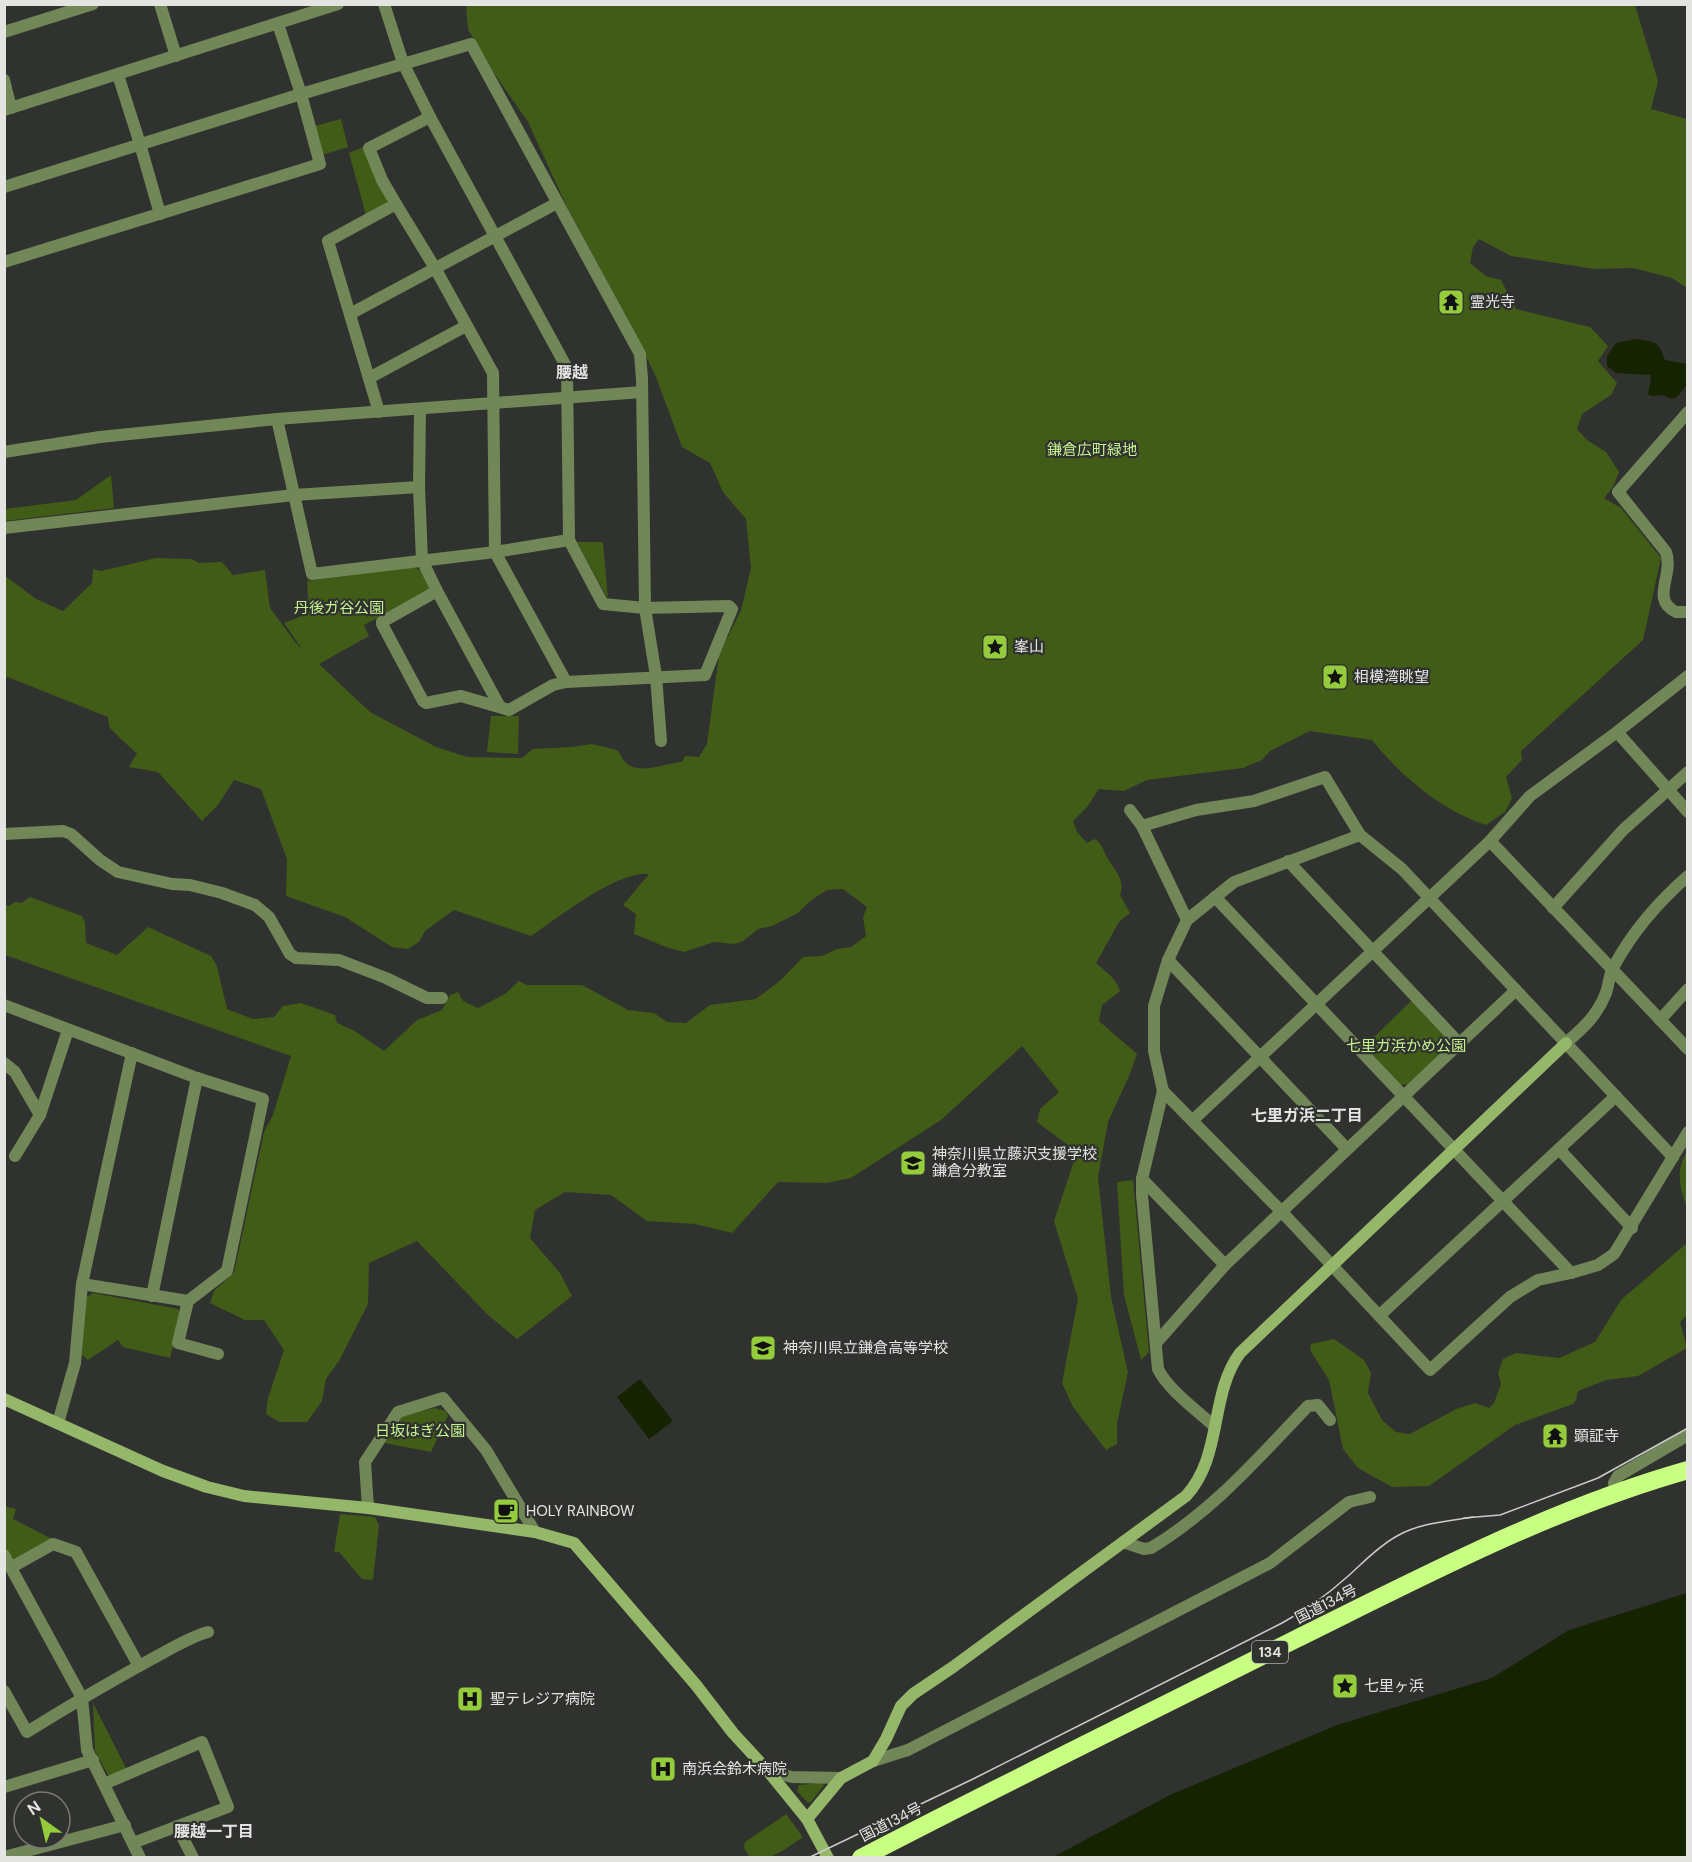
<svg xmlns="http://www.w3.org/2000/svg" width="1692" height="1862" font-family="'DM Sans','Noto Sans JP',sans-serif">
<style>
.green{fill:#415c16}
.water{fill:#152300}
.lines{fill:none;stroke-linecap:round;stroke-linejoin:round}
.street{stroke:#718757;stroke-width:12}
.secondary{stroke:#94b769;stroke-width:12}
.highway{stroke:#c8fe81;stroke-width:18}
.tram{stroke:#cbccca;stroke-width:1.5}
.labels{text-anchor:middle;dominant-baseline:central;stroke-width:4.5;stroke-linejoin:round;paint-order:stroke}
.shield{fill:#30322f;stroke:#aeafad;stroke-width:1.5}
.shield-label{font-size:14px;font-weight:bold;fill:#e4e5e3}
.poi-label{font-size:15px;fill:#e4e5e3;stroke:#30322f;text-anchor:start}
.park-label{font-size:15px;fill:#c6f390;stroke:#30322f}
.street-label{font-size:15px;fill:#e4e5e3;stroke:#30322f}
.neighbourhood-label{font-size:16px;font-weight:bold;fill:#e4e5e3;stroke:#30322f}
</style>
<rect width="100%" height="100%" fill="#30322f"/>
<g class="green">
<path d="M 466,5 L 1635,5 L 1658,81 L 1651,109 L 1687,119 L 1687,288 L 1672,278 L 1633,268 L 1595,269 L 1511,256 L 1479,239 L 1473,247 L 1470,263 L 1486,276 L 1501,280 L 1516,309 L 1590,327 L 1608,346 L 1598,361 L 1617,383 L 1611,395 L 1582,414 L 1577,429 L 1587,440 L 1606,452 L 1619,472 L 1613,487 L 1604,498 L 1621,508 L 1661,558 L 1643,640 L 1521,751 L 1522,760 L 1506,777 L 1512,798 L 1505,812 L 1486,825 C 1441,810 1402,777 1372,740 L 1310,731 L 1270,751 L 1262,760 L 1243,768 L 1147,780 L 1124,791 L 1099,789 L 1087,807 L 1073,821 L 1077,832 L 1087,843 L 1095,839 C 1104,846 1103,851 1108,859 C 1116,871 1125,880 1120,895 L 1130,913 L 1119,922 L 1096,963 C 1105,971 1117,979 1120,991 L 1102,1005 L 1099,1021 L 1137,1054 L 1129,1076 L 1108,1122 L 1098,1177 L 1111,1297 L 1128,1372 L 1117,1423 L 1117,1444 L 1106,1450 L 1073,1407 L 1062,1383 L 1078,1299 L 1054,1221 L 1077,1152 L 1037,1122 L 1040,1109 L 1059,1092 L 1022,1046 L 941,1120 L 851,1178 L 826,1183 L 778,1182 L 732,1233 L 695,1224 L 647,1221 L 611,1195 L 565,1192 L 535,1210 L 530,1238 L 560,1273 L 572,1296 L 517,1339 L 487,1314 L 417,1241 L 369,1263 L 368,1304 L 339,1361 L 326,1379 L 322,1401 L 307,1422 L 279,1422 L 266,1414 L 268,1398 L 284,1350 L 264,1320 L 245,1320 L 210,1303 L 214,1291 L 234,1273 L 264,1132 L 273,1115 L 291,1056 L 5,955 L 5,905 L 9,906 L 15,902 L 21,903 L 30,897 L 82,916 L 85,922 L 86,943 L 117,955 L 148,927 L 211,956 L 217,966 L 227,1009 L 253,1019 L 274,1017 L 283,1006 L 301,1003 L 335,1015 L 337,1023 L 353,1030 L 384,1051 L 417,1020 L 442,1010 L 450,995 L 458,992 L 463,1001 L 478,1008 L 505,994 L 519,981 L 527,985 L 582,985 L 628,1010 L 654,1013 L 667,1022 L 686,1023 L 710,1005 L 756,999 L 782,979 L 803,957 L 822,956 L 837,949 L 851,947 L 866,936 L 863,917 L 867,907 L 843,889 L 827,890 L 810,901 L 798,913 L 772,926 L 758,929 L 742,942 L 734,944 L 714,942 L 684,952 L 666,947 L 634,934 L 636,914 L 623,905 L 649,874 C 617,871 559,917 531,936 L 454,910 L 425,931 L 419,942 L 408,949 L 392,947 L 345,917 L 286,896 L 287,859 L 261,789 L 234,780 L 218,805 L 202,821 L 158,772 L 129,767 L 137,753 C 135,752 111,730 110,728 C 108,725 109,721 108,717 L 5,676 L 4,575 L 36,599 L 63,611 L 92,583 L 93,569 L 101,571 L 156,558 L 191,559 L 199,563 L 222,562 L 233,575 L 265,570 L 270,608 L 295,642 L 302,649 L 284,623 L 309,613 L 307,581 L 414,567 L 422,571 L 430,587 L 428,592 L 364,625 L 369,636 L 319,664 L 370,712 L 436,747 L 467,757 L 522,758 L 533,749 L 572,747 L 592,744 L 617,750 C 621,754 622,759 625,762 C 639,776 665,763 682,762 L 685,756 L 699,757 L 707,744 L 719,655 L 741,610 L 751,568 L 746,519 L 723,492 L 710,463 L 682,447 L 656,377 L 634,331 L 566,205 L 528,122 L 489,66 L 468,29 Z"/>
<path d="M 341,119 L 348,147 L 322,155 L 315,126 Z"/>
<path d="M 363,147 L 380,185 L 388,198 L 386,204 L 366,215 L 349,153 Z"/>
<path d="M 111,475 L 114,508 L 5,521 L 5,509 L 76,500 Z"/>
<path d="M 577,542 L 603,542 L 608,599 Z"/>
<path d="M 491,716 L 519,716 L 518,754 L 487,752 Z"/>
<path d="M 1412,1000 L 1449,1039 L 1448,1047 L 1408,1084 L 1400,1085 L 1365,1046 Z"/>
<path d="M 1687,1151 L 1687,1208 C 1680,1186 1675,1173 1687,1151 Z"/>
<path d="M 1133,1180 L 1149,1352 L 1141,1360 L 1124,1295 L 1117,1182 Z"/>
<path d="M 1687,1243 L 1687,1315 L 1680,1322 L 1687,1348 L 1638,1376 L 1606,1380 L 1578,1391 L 1576,1400 L 1573,1404 L 1515,1425 L 1429,1486 L 1392,1487 L 1358,1468 L 1343,1449 L 1329,1380 L 1310,1350 L 1311,1344 L 1334,1339 L 1364,1360 L 1371,1373 L 1368,1393 L 1382,1420 L 1396,1432 L 1410,1434 L 1456,1409 L 1475,1403 L 1489,1408 L 1494,1403 L 1501,1384 L 1498,1373 L 1503,1359 L 1516,1353 L 1559,1358 L 1595,1342 L 1621,1300 Z"/>
<path d="M 93,1293 L 178,1309 L 181,1314 L 170,1358 L 123,1347 L 118,1340 L 88,1360 L 82,1355 L 85,1298 Z"/>
<path d="M 435,1408 L 446,1411 L 448,1416 L 431,1452 L 385,1443 L 402,1415 Z"/>
<path d="M 4,1506 L 16,1509 L 13,1519 L 54,1540 L 19,1561 L 7,1559 L 4,1555 Z"/>
<path d="M 340,1514 L 375,1517 L 379,1525 L 373,1580 L 362,1579 L 339,1552 L 334,1552 Z"/>
<path d="M 93,1703 L 127,1770 L 109,1777 L 95,1751 Z"/>
<path d="M 823,1783 L 824,1785 L 811,1802 L 808,1803 L 797,1791 L 799,1785 Z"/>
<path d="M 786,1814 L 803,1837 L 784,1850 L 770,1857 L 750,1857 L 744,1848 L 745,1842 Z"/>
</g>
<g class="water">
<path d="M 1635,339 C 1655,342 1658,340 1665,360 L 1687,364 L 1687,385 L 1677,397 L 1671,399 L 1664,395 L 1651,396 L 1648,394 L 1651,378 L 1650,375 L 1616,373 L 1607,366 L 1607,356 L 1616,343 Z"/>
<path d="M 640,1379 L 673,1421 L 649,1439 L 617,1397 Z"/>
<path d="M 1687,1593 L 1687,1857 L 1053,1857 L 1172,1794 L 1337,1725 L 1492,1678 L 1569,1630 Z"/>
</g>
<g class="lines">
<g class="street">
<path d="M 160,4 L 176,56"/>
<path d="M 384,4 L 403,63 L 430,117 L 567,368 L 569,540 L 603,604 L 645,608 L 729,606 L 732,609 L 705,675 L 566,682 L 553,685 L 509,710 L 461,696 L 426,703 L 423,701 L 382,624 L 382,622 L 437,591"/>
<path d="M 4,32 L 93,4"/>
<path d="M 118,75 L 140,144 L 160,214"/>
<path d="M 4,80 L 11,108"/>
<path d="M 4,110 L 338,4"/>
<path d="M 4,187 L 301,94 L 471,44 L 640,354 L 642,379 L 645,608 L 656,676 L 661,741"/>
<path d="M 396,204 L 435,268 L 493,373 L 495,552 L 566,682"/>
<path d="M 4,262 L 320,164 L 301,94 L 278,24"/>
<path d="M 350,314 L 557,203"/>
<path d="M 369,378 L 466,326"/>
<path d="M 420,409 L 419,487 L 422,560 L 437,591 L 500,707"/>
<path d="M 379,412 L 328,241 L 396,204 L 382,180 L 369,148 L 430,117"/>
<path d="M 1688,412 L 1618,492 L 1666,552 C 1674,576 1650,599 1676,612 L 1688,612"/>
<path d="M 277,419 L 312,574 L 495,552 L 569,540"/>
<path d="M 4,452 L 100,437 L 277,419 L 642,392"/>
<path d="M 4,528 L 294,495 L 419,487"/>
<path d="M 1617,732 L 1688,812"/>
<path d="M 1130,810 L 1142,826 L 1187,920"/>
<path d="M 1142,826 L 1196,810 L 1254,801 L 1325,777 L 1360,835"/>
<path d="M 4,834 L 63,831 L 71,834 L 100,860 L 118,872 L 172,884 L 190,885 L 222,893 L 255,905 L 269,917 L 290,954 L 296,958 L 339,960 L 386,978 L 427,998 L 442,998"/>
<path d="M 1490,841 L 1688,1049"/>
<path d="M 1288,861 L 1459,1043"/>
<path d="M 1215,897 L 1571,1273"/>
<path d="M 1553,908 L 1623,830 L 1688,772"/>
<path d="M 1168,960 L 1347,1149"/>
<path d="M 4,1005 L 197,1078 L 263,1099 L 227,1271 L 188,1301 L 178,1343 L 218,1354"/>
<path d="M 1660,1020 L 1688,989"/>
<path d="M 1566,1043 C 1584,1027 1597,1016 1606,993 C 1609,984 1609,974 1614,966 C 1633,931 1658,902 1688,876"/>
<path d="M 4,1063 L 15,1072 L 40,1115 L 15,1156"/>
<path d="M 1163,1091 L 1281,1211 L 1430,1370 L 1510,1297 L 1538,1280 L 1571,1273 L 1598,1265 L 1614,1254 L 1688,1132"/>
<path d="M 40,1115 L 68,1030"/>
<path d="M 1193,1120 L 1490,841 L 1530,796 L 1617,732 L 1688,676"/>
<path d="M 1559,1149 L 1632,1228"/>
<path d="M 1142,1179 L 1225,1265"/>
<path d="M 82,1284 L 188,1301"/>
<path d="M 152,1296 L 197,1078"/>
<path d="M 1380,1315 L 1616,1096"/>
<path d="M 1156,1343 L 1225,1265 L 1516,990"/>
<path d="M 58,1423 L 75,1363 L 82,1284 L 132,1053"/>
<path d="M 1215,1427 C 1198,1411 1168,1390 1158,1369 L 1142,1195 L 1142,1179 L 1163,1091 L 1154,1051 L 1154,1006 L 1168,960 L 1187,920 L 1234,882 L 1360,835 L 1402,869 L 1673,1157"/>
<path d="M 1616,1493 L 1614,1483 L 1618,1476 L 1688,1435"/>
<path d="M 368,1508 L 365,1462 L 398,1412 L 443,1398 L 486,1450 L 535,1532"/>
<path d="M 1123,1542 L 1144,1549 L 1151,1548 C 1214,1510 1258,1458 1308,1406 L 1318,1405 L 1330,1420"/>
<path d="M 4,1555 L 82,1698 L 87,1750 L 140,1858"/>
<path d="M 12,1567 L 53,1544 L 76,1552 L 139,1666"/>
<path d="M 4,1691 L 27,1732 C 67,1707 108,1683 150,1660 C 169,1650 187,1638 208,1632"/>
<path d="M 873,1761 L 908,1750 L 1270,1563 L 1349,1502 L 1370,1497"/>
<path d="M 768,1771 L 792,1777 L 841,1778"/>
<path d="M 104,1784 L 202,1742 L 228,1807 L 133,1843"/>
<path d="M 4,1787 L 93,1760"/>
<path d="M 177,1826 L 193,1858"/>
<path d="M 4,1857 L 125,1825"/>
</g>
<g class="secondary">
<path d="M 4,1399 L 163,1471 L 207,1487 L 244,1496 L 368,1508 L 535,1532 L 574,1543 L 696,1685 L 733,1733 L 768,1771 L 807,1819 L 828,1858"/>
<path d="M 807,1819 L 841,1778 L 873,1761 L 886,1739 L 901,1706 L 913,1694 L 953,1667 L 1186,1496 C 1223,1456 1209,1395 1240,1353 L 1566,1043"/>
</g>
<path class="highway" d="M 861,1858 C 1005,1783 1151,1712 1296,1639 C 1424,1576 1550,1509 1688,1470"/>
<g class="tram">
<path d="M 1464,1518 L 1500,1515 L 1598,1478 L 1688,1428"/>
<path d="M 808,1858 L 973,1779 L 1282,1623 C 1306,1610 1327,1595 1347,1577 C 1363,1563 1377,1547 1397,1536 C 1419,1523 1449,1521 1473,1517"/>
</g>
</g>
<defs>
<symbol id="temple-square" viewBox="-11 -11 22 22"><rect x="-9" y="-9" width="18" height="18" rx="4" fill="#94cc3c" stroke="#30322f"/><path d="M0-6L5-2H3V0L6.5 2.5H4V6H1.5V3h-3V6H-4V2.5H-6.5L-3 0V-2H-5Z" fill="#111"/></symbol>
<symbol id="sight-square" viewBox="-11 -11 22 22"><rect x="-9" y="-9" width="18" height="18" rx="4" fill="#94cc3c" stroke="#30322f"/><path d="M0-6L1.8-2.2L6-1.7L2.9 1.2L3.7 5.4L0 3.3L-3.7 5.4L-2.9 1.2L-6-1.7L-1.8-2.2Z" fill="#111"/></symbol>
<symbol id="school-square" viewBox="-11 -11 22 22"><rect x="-9" y="-9" width="18" height="18" rx="4" fill="#94cc3c" stroke="#30322f"/><path d="M0-5L7-2L0 1L-7-2ZM-4 1L0 2.5L4 1V4Q0 6-4 4Z" fill="#111"/></symbol>
<symbol id="cafe-square" viewBox="-11 -11 22 22"><rect x="-9" y="-9" width="18" height="18" rx="4" fill="#94cc3c" stroke="#30322f"/><path d="M-5.5-4.5H6V0H3Q3 3.5 0 3.5H-2.5Q-5.5 3.5-5.5 0ZM3-3.2v2h1.7v-2ZM-6 4.5H4V6H-6Z" fill="#111"/></symbol>
<symbol id="hospital-square" viewBox="-11 -11 22 22"><rect x="-9" y="-9" width="18" height="18" rx="4" fill="#94cc3c" stroke="#30322f"/><path d="M-5-5h3v3.5h4V-5h3V5h-3V1.5h-4V5h-3Z" fill="#111"/></symbol>
</defs>
<g fill-rule="evenodd">
<use href="#temple-square" x="1436" y="287" width="30" height="30"/>
<use href="#sight-square" x="980" y="632" width="30" height="30"/>
<use href="#sight-square" x="1320" y="662" width="30" height="30"/>
<use href="#school-square" x="898" y="1148" width="30" height="30"/>
<use href="#school-square" x="748" y="1333" width="30" height="30"/>
<use href="#temple-square" x="1540" y="1421" width="30" height="30"/>
<use href="#cafe-square" x="491" y="1496" width="30" height="30"/>
<use href="#sight-square" x="1330" y="1671" width="30" height="30"/>
<use href="#hospital-square" x="455" y="1684" width="30" height="30"/>
<use href="#hospital-square" x="648" y="1754" width="30" height="30"/>
</g>
<g class="labels">
<rect class="shield" x="1252" y="1641" width="36" height="22" rx="4.5"/>
<g class="shield-label">
<text x="1270" y="1652">134</text>
</g>
<g class="poi-label">
<text x="1470" y="302">霊光寺</text>
<text x="1014" y="647">峯山</text>
<text x="1354" y="677">相模湾眺望</text>
<text x="932" y="1154">神奈川県立藤沢支援学校<tspan x="932" dy="17">鎌倉分教室</tspan></text>
<text x="783" y="1348">神奈川県立鎌倉高等学校</text>
<text x="1574" y="1436">顕証寺</text>
<text x="526" y="1511">HOLY RAINBOW</text>
<text x="1364" y="1686">七里ヶ浜</text>
<text x="490" y="1699">聖テレジア病院</text>
<text x="682" y="1769">南浜会鈴木病院</text>
</g>
<g class="park-label">
<text x="1092" y="450">鎌倉広町緑地</text>
<text x="339" y="608">丹後ガ谷公園</text>
<text x="1406" y="1046">七里ガ浜かめ公園</text>
<text x="420" y="1431">日坂はぎ公園</text>
</g>
<g class="street-label">
<text transform="translate(1326 1604) rotate(-27)">国道134号</text>
<text transform="translate(891 1822) rotate(-27)">国道134号</text>
</g>
<g class="neighbourhood-label">
<text x="572" y="372">腰越</text>
<text x="1307" y="1115">七里ガ浜二丁目</text>
<text x="214" y="1831">腰越一丁目</text>
</g>
</g>
<rect width="1692" height="1862" fill="none" stroke="#e4e5e3" stroke-width="12"/>
<g transform="translate(42 1820) rotate(326)"><circle r="28" fill="#30322f" stroke="#787a77" stroke-width="1.5"/>
<path d="M0-4.5L10 22L0 15L-10 22Z" fill="#94cc3c"/>
<text y="-9" font-size="16" font-weight="bold" text-anchor="middle" fill="#e4e5e3">N</text>
</g>
</svg>
